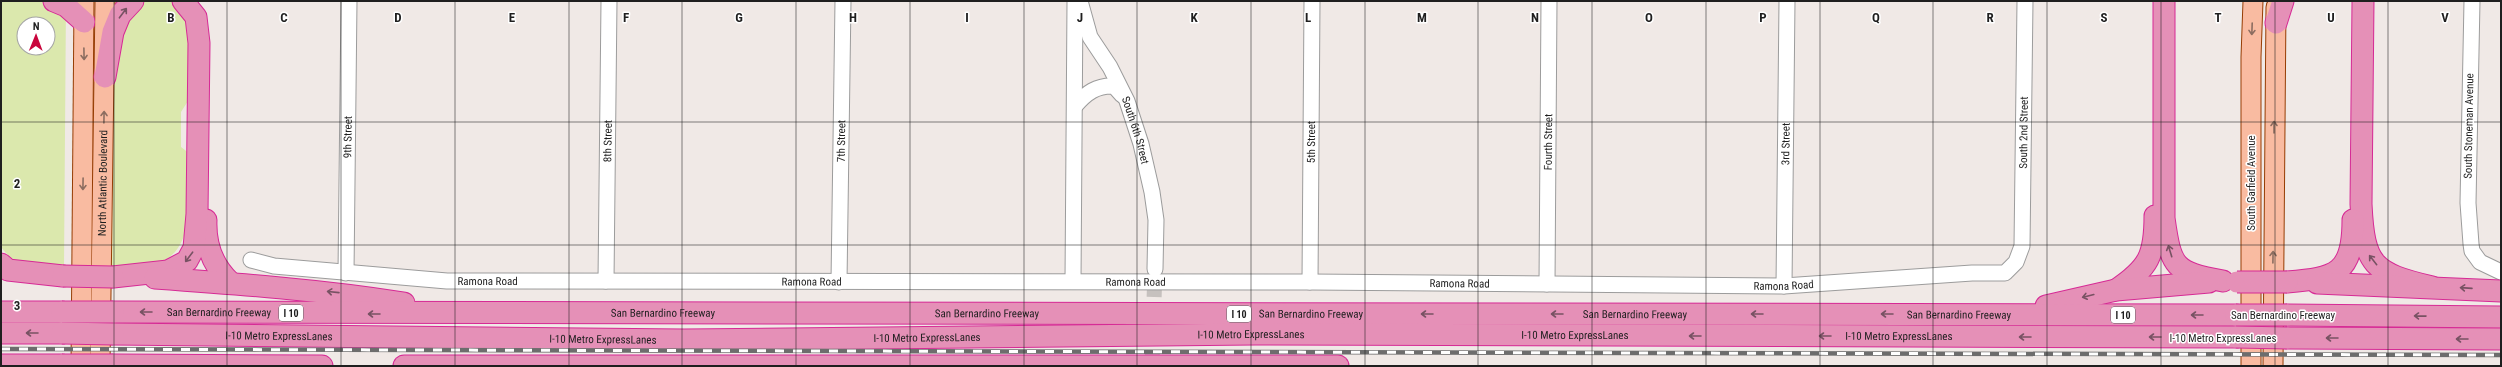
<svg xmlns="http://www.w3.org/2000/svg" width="2502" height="367" font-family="'Roboto Condensed',sans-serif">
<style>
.grass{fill:#dbe8ad;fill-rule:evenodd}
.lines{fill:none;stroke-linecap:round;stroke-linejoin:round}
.minor-tunnel{stroke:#c6c1be;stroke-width:15;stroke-dasharray:15 8;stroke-linecap:butt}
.minor-casing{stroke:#9c9c9c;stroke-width:17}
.major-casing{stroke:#963d04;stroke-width:21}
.highway-casing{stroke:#d62a95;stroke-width:23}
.minor{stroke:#fff;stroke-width:15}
.major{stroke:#f9bba1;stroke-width:19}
.highway{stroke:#e590b7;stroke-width:21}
.rail-casing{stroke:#6d6d6d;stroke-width:4.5}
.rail{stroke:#fff;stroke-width:3;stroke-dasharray:9;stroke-linecap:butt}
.highway-bridge-casing{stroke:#d62a95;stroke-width:23;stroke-linecap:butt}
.highway-bridge{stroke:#e590b7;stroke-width:21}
.oneway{stroke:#785263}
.oneway2{stroke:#8c6d60}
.grid{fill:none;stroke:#1f1f1f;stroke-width:1;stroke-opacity:0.55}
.labels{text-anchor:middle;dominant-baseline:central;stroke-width:3;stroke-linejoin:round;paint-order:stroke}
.shield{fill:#fff;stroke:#626262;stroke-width:1}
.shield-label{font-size:10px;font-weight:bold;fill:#1f1f1f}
.street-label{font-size:11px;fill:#1f1f1f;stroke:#fff}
.grid-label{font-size:13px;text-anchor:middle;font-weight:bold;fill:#1f1f1f;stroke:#fff;stroke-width:3;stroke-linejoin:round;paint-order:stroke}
</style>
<rect width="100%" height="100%" fill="#f0e9e6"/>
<g class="grass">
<path d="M 1,1 L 66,1 L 64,267 C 36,267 19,271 1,247 ZM 24,24 L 48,24 L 48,48 L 24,48 Z"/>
<path d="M 115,1 L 194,1 L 188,42 L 188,101 L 181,112 L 181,147 L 194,157 C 192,183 194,242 168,258 C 155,266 127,266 112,266 Z"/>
</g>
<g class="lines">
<path class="minor-tunnel" d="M 1152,366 L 1155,269"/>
<defs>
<g id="minor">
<path id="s1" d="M 1080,1 L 1090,37 L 1110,67 L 1127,101 L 1141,144 L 1152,192 L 1156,220 L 1155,269"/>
<path d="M 2472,1 L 2468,203 L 2471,244 L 2472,251 L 2480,262 L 2501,272"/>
<path d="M 1075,106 C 1086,93 1097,85 1114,86 L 1122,95"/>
<path id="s2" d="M 251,260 L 274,266 L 447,281 L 1310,282 L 1784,286 L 1972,273 L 2005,273 L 2016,262 L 2022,246 L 2025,1"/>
<path id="s3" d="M 346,273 L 349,1"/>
<path id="s4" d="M 606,281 L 609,1"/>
<path d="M 1073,281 L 1075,2"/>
<path id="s5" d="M 839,282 L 843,1"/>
<path id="s6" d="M 1310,282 L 1312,1"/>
<path id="s7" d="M 1547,284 L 1549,1"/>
<path id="s8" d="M 1784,286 L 1787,1"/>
</g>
<g id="major">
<path d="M 81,366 L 84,1"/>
<path id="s9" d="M 100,366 L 105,1"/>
<path d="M 2251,366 L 2251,57 L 2253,1"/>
<path d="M 2273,366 L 2276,7"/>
</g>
<g id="highway">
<path d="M 54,1 L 66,6 L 84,22"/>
<path d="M 2164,1 L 2164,218 C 2171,268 2174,272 2223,281"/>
<path d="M 2363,1 L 2361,204 C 2364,266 2373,273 2432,287"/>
<path d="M 2276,23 L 2283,1"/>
<path d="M 105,77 L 113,32 L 120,15 L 133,1"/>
<path d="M 206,220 C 205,245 212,265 230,282"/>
<path d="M 1,264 L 8,270 L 63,276"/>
<path d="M 113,277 L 168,271 L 187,261 L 194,248 L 197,214 L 199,43 L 196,17 L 183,1"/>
<path d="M 155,278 C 239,284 321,290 404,303"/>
<path d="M 2287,282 C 2336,278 2353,274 2353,220"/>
<path d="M 2317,283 L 2501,291"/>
<path d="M 2116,290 C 2149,268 2155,255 2155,216"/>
<path d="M 2046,306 L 2116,290 L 2209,282"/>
<path d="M 1,312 L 62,312"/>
<path id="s10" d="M 113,312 L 2236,315"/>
<path d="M 2287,315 L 2501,317"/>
<path d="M 1,333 L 62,333"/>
<path id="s11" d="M 113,334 L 684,340 L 1255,334 L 2236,337"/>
<path d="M 2287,338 L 2501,339"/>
<path d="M 1,365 L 62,365"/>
<path d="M 113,365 L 322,366"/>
<path d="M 404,366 L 1338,366"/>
</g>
</defs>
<use href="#minor" class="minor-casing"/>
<use href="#major" class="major-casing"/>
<use href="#highway" class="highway-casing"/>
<use href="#minor" class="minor"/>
<use href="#major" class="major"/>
<use href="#highway" class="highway"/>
<defs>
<path id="rail" d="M 1,349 L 2501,355"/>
</defs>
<use href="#rail" class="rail-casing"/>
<use href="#rail" class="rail"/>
<defs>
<g id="highway-bridge">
<path d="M 63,276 L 113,277"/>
<path d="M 2237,282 L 2287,282"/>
<path d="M 62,312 L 113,312"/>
<path d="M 2236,315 L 2287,315"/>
<path d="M 62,333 L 113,334"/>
<path d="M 2236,337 L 2287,338"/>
<path d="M 62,365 L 113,365"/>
</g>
</defs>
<use href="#highway-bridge" class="highway-bridge-casing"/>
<use href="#highway-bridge" class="highway-bridge"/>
</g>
<defs><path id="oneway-shaft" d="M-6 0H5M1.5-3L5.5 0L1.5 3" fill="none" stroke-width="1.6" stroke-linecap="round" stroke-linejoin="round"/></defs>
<g class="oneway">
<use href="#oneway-shaft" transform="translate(123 13) rotate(-53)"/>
<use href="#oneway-shaft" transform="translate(2170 251) rotate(-107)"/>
<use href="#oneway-shaft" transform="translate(189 257) rotate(127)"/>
<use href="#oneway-shaft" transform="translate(2373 260) rotate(-128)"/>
<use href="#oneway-shaft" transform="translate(2466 288) rotate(-176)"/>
<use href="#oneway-shaft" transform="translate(333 292) rotate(-174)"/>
<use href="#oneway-shaft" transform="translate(2088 296) rotate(166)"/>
<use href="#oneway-shaft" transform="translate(146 312) rotate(-180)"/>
<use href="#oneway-shaft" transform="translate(374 314) rotate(-180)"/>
<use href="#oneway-shaft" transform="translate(1427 314) rotate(-180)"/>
<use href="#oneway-shaft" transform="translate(1557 314) rotate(-180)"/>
<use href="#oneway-shaft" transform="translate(1757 314) rotate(-180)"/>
<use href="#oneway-shaft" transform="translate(1887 314) rotate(-180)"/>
<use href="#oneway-shaft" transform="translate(2197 315) rotate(-180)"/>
<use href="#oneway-shaft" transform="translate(2420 316) rotate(-179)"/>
<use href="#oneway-shaft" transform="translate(32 333) rotate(-180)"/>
<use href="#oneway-shaft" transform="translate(1695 336) rotate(-180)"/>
<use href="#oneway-shaft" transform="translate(1825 336) rotate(-180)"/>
<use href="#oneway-shaft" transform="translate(2025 337) rotate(-180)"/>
<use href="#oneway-shaft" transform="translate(2155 337) rotate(-180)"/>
<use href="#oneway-shaft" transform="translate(2332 338) rotate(-180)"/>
<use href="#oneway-shaft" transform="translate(2462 339) rotate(-180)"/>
</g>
<g class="oneway2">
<use href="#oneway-shaft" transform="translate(2252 29) rotate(92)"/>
<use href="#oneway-shaft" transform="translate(84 54) rotate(89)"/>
<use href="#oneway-shaft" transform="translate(104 117) rotate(-89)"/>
<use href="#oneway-shaft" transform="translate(2274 127) rotate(-90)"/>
<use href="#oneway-shaft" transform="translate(83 184) rotate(91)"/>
<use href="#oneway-shaft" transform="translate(2273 257) rotate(-89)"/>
</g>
<path class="grid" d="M 114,1 L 114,366M 227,1 L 227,366M 341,1 L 341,366M 455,1 L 455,366M 569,1 L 569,366M 682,1 L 682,366M 796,1 L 796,366M 910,1 L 910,366M 1024,1 L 1024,366M 1137,1 L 1137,366M 1251,1 L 1251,366M 1365,1 L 1365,366M 1478,1 L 1478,366M 1592,1 L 1592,366M 1706,1 L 1706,366M 1820,1 L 1820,366M 1933,1 L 1933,366M 2047,1 L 2047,366M 2161,1 L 2161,366M 2275,1 L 2275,366M 2388,1 L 2388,366M 1,122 L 2501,122M 1,245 L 2501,245"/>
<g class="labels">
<g class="shield">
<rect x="279" y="305" width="24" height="16" rx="3"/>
<rect x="1227" y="306" width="24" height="16" rx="3"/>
<rect x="2111" y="307" width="24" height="16" rx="3"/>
</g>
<g class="shield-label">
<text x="291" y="313">I 10</text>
<text x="1239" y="314">I 10</text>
<text x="2123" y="315">I 10</text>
</g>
<g class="street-label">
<text transform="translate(2469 126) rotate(-89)">South Stoneman Avenue</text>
<text stroke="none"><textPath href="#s1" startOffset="142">South 6th Street</textPath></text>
<text stroke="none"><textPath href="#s2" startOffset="1902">South 2nd Street</textPath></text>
<text stroke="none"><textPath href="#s3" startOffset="136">9th Street</textPath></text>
<text stroke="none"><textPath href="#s4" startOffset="140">8th Street</textPath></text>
<text stroke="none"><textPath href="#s5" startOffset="141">7th Street</textPath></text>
<text stroke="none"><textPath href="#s6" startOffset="140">5th Street</textPath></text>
<text stroke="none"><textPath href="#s7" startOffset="142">Fourth Street</textPath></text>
<text stroke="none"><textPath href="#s8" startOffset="142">3rd Street</textPath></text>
<text transform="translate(2251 183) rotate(-90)">South Garfield Avenue</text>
<text stroke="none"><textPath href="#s9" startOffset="183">North Atlantic Boulevard</textPath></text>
<text stroke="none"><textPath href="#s2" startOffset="238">Ramona Road</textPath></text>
<text stroke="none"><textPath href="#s2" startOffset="562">Ramona Road</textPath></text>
<text stroke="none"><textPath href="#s2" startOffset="886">Ramona Road</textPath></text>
<text stroke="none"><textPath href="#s2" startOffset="1210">Ramona Road</textPath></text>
<text stroke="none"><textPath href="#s2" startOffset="1534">Ramona Road</textPath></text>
<text stroke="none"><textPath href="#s10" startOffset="106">San Bernardino Freeway</textPath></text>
<text stroke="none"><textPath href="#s10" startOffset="550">San Bernardino Freeway</textPath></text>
<text stroke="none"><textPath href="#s10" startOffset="874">San Bernardino Freeway</textPath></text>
<text stroke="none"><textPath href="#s10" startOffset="1198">San Bernardino Freeway</textPath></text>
<text stroke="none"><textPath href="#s10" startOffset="1522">San Bernardino Freeway</textPath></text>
<text stroke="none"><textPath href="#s10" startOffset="1846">San Bernardino Freeway</textPath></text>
<text x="2283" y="315">San Bernardino Freeway</text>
<text stroke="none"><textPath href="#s11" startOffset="166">I-10 Metro ExpressLanes</textPath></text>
<text stroke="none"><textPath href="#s11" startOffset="1138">I-10 Metro ExpressLanes</textPath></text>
<text stroke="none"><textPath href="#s11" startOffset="1462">I-10 Metro ExpressLanes</textPath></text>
<text stroke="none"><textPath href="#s11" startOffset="1786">I-10 Metro ExpressLanes</textPath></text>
<text stroke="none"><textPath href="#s11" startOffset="814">I-10 Metro ExpressLanes</textPath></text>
<text x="2223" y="338">I-10 Metro ExpressLanes</text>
<text stroke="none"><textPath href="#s11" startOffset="490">I-10 Metro ExpressLanes</textPath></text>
</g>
</g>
<g class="grid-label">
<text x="171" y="22">B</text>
<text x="284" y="22">C</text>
<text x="398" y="22">D</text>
<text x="512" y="22">E</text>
<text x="626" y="22">F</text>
<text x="739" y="22">G</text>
<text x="853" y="22">H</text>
<text x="967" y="22">I</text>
<text x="1080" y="22">J</text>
<text x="1194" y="22">K</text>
<text x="1308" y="22">L</text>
<text x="1422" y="22">M</text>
<text x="1535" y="22">N</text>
<text x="1649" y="22">O</text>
<text x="1763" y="22">P</text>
<text x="1876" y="22">Q</text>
<text x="1990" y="22">R</text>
<text x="2104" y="22">S</text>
<text x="2218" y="22">T</text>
<text x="2331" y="22">U</text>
<text x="2445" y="22">V</text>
<text x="17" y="188">2</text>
<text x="17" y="310">3</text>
</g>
<rect width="2502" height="367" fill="none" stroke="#1f1f1f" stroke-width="4"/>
<g transform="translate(36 36) rotate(1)"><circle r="19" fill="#ffffff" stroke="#a5a5a5"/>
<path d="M0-3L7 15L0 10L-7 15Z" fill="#c9053c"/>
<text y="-6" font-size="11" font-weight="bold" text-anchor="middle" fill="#1f1f1f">N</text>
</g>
</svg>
